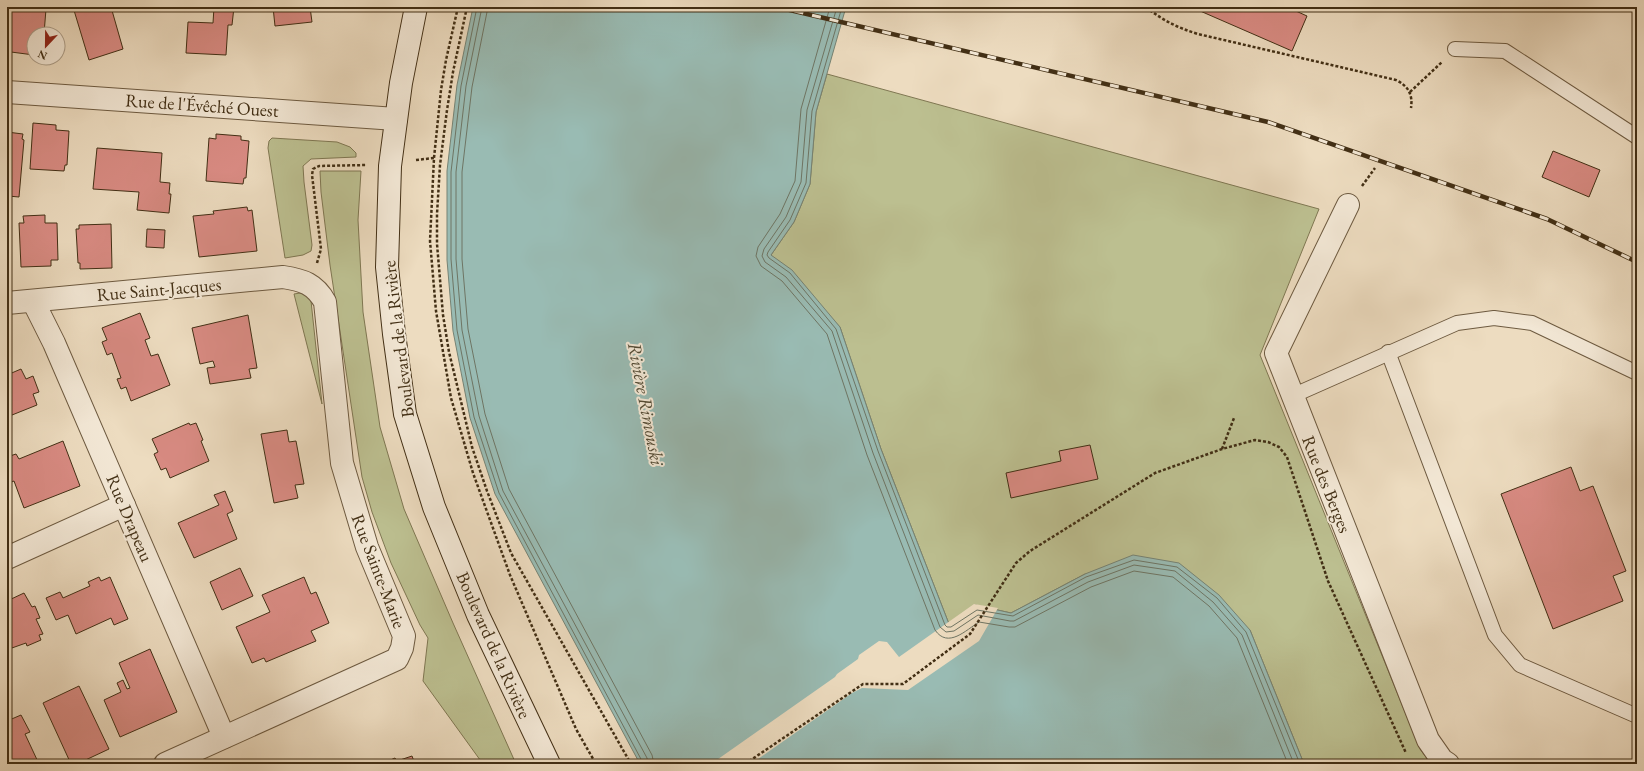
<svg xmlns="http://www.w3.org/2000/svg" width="1644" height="771" font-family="'EB Garamond',serif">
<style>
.green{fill:#bcbf90;stroke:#7f7752}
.water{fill:#99bbb3;stroke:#768374}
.pier{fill:#eddcc0}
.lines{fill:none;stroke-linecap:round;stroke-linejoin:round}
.shore{stroke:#6e7564;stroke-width:1}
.building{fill:#d98b83;stroke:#422f15}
.service-casing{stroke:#6d5a40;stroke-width:16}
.minor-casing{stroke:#6d5a40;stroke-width:24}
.tertiary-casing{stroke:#6d5a40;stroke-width:24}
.secondary-casing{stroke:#422f15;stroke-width:24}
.path{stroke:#422f15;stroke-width:2.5;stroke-dasharray:3 2;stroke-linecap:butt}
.service{stroke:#f3e8d6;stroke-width:14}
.minor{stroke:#f3e8d6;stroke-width:22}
.tertiary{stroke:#f3e8d6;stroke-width:22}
.secondary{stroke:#f3e8d6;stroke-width:22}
.rail-casing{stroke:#422f15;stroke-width:4.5}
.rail{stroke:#f3e8d6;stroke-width:3;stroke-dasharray:9;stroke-linecap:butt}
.labels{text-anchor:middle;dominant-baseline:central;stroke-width:4;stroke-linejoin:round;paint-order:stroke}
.street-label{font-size:18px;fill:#422f15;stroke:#f3e8d6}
.water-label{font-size:19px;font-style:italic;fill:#534b35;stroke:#f3e8d6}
</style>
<rect width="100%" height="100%" fill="#eddcc0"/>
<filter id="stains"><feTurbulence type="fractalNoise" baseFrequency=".005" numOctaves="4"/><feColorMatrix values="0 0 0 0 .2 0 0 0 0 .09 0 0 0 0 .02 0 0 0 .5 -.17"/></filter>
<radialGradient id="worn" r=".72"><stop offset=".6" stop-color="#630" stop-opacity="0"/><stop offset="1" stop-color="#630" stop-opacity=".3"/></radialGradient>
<g class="green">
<path d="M 827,74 L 1319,209 L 1260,355 L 1420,749 L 1431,764 L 1304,764 L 1250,630 L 1085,574 L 1011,613 L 975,605 L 949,624 L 881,449 L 840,327 L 771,255 L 794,222 L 810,184 L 816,112 Z"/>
<path d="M 272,138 L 337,142 L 350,147 L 356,153 L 356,157 L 311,159 L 303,166 L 304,182 L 312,245 L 311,251 L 303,255 L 285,258 L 268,148 L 269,141 Z"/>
<path d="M 320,171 L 361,171 L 358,220 L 363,312 L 380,427 L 404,509 L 453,623 L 516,764 L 483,764 L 423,681 L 428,638 L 420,625 L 391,563 L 372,512 L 362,477 L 330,265 L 321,192 Z"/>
<path d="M 300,293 L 308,295 L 311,301 L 322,404 L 294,294 Z"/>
</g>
<path class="water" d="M 473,7 L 846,7 L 816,112 L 810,184 L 794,222 L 771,255 L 792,270 L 840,327 L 881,449 L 949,624 L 975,605 L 1011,613 L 1085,574 L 1133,555 L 1179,563 L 1219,595 L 1250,630 L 1304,764 L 640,764 L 495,494 L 470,418 L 453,331 L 447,260 L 447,171 L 457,85 Z"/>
<path class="pier" d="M 974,604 L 998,608 L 979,641 L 908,690 L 862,688 L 852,693 L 751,764 L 711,764 L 835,677 L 837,674 L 858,659 L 859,655 L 879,641 L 887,642 L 899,657 Z"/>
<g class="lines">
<g class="shore">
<path d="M 477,7 L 461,86 L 451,172 L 451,259 L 457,330 L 474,417 L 499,493 L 642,761 L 643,764"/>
<path d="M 482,7 L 466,86 L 456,172 L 456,259 L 462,330 L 479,416 L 503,491 L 647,758 L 648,764"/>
<path d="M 488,7 L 472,87 L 462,172 L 462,259 L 468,329 L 485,414 L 509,489 L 652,755 L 654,764"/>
<path d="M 830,7 L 801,109 L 795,181 L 780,214 L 758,247 L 756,256 L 761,266 L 782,281 L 827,334 L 867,455 L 935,630 C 948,649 966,630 979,622 L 1009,627 L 1015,627 L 1091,587 L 1134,571 L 1173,577 L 1209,606 L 1237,638 L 1288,764"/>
<path d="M 837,7 L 807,110 L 801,182 L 786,217 L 764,249 L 762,256 L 765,262 L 786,277 L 832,331 L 873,453 L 940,627 L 946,632 L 954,631 L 978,615 L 1010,621 L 1014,621 L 1088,582 L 1134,565 L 1175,571 L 1213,602 L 1242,635 L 1294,764"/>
<path d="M 842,7 L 812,111 L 806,183 L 790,220 L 768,252 L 767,255 L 769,258 L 790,273 L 836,329 L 878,451 L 945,625 L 947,627 L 951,627 L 977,610 L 1013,616 L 1086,577 L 1134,560 L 1177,567 L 1217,598 L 1246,632 L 1300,764"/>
</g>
</g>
<g class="building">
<path d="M 9,7 L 46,9 L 44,34 L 34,34 L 34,55 L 11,52 L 11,48 L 7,48 Z"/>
<path d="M 73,7 L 111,7 L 123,49 L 89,60 Z"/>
<path d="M 214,7 L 234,7 L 232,25 L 228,25 L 226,55 L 186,53 L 188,22 L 213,23 Z"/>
<path d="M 273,7 L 310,7 L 312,22 L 275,26 Z"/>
<path d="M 1191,7 L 1287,7 L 1307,16 L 1292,51 Z"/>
<path d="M 33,123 L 56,125 L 56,130 L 69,131 L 67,165 L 65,165 L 64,171 L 30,169 Z"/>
<path d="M 7,132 L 23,134 L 22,139 L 24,140 L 19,197 L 8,196 Z"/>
<path d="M 216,134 L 241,136 L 241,140 L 249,141 L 246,178 L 244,178 L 243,184 L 206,181 L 209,138 L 216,139 Z"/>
<path d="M 97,148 L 162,153 L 160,182 L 170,183 L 169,194 L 171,194 L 169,213 L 137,210 L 139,192 L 93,189 Z"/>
<path d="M 1553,151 L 1600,170 L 1589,197 L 1542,177 Z"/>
<path d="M 247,207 L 248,211 L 252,210 L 257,251 L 199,257 L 193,216 L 214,214 L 213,211 Z"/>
<path d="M 45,215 L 45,223 L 57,223 L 58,260 L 51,260 L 51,266 L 21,267 L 19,223 L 24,223 L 23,216 Z"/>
<path d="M 111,224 L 112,268 L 80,269 L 80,263 L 78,263 L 76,229 L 79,229 L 79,225 Z"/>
<path d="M 147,229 L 165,230 L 164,248 L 146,247 Z"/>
<path d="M 140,313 L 150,338 L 145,340 L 151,356 L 158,354 L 170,385 L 131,401 L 126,387 L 121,389 L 117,379 L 121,378 L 112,353 L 107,355 L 102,342 L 107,340 L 102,328 Z"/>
<path d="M 248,315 L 257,368 L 249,369 L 251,378 L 210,384 L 207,368 L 215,367 L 213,361 L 200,364 L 192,328 Z"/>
<path d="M 21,369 L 26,379 L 33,376 L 39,392 L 33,394 L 37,405 L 7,417 L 7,375 Z"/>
<path d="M 189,423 L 190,425 L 196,423 L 203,440 L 201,441 L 209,461 L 170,478 L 166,468 L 161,470 L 154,454 L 158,452 L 152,439 Z"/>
<path d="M 287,430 L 289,442 L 296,441 L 304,484 L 295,485 L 298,498 L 274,503 L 261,434 Z"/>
<path d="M 63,441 L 80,486 L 24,508 L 14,481 L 7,484 L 7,457 L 16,454 L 19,459 Z"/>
<path d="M 1090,445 L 1098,479 L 1011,498 L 1006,473 L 1061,461 L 1059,451 Z"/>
<path d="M 1571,467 L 1580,491 L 1593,486 L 1626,571 L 1613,576 L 1623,601 L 1553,629 L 1501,494 Z"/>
<path d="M 225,491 L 233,511 L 227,514 L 237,539 L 194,558 L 178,523 L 219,505 L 214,495 Z"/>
<path d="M 240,568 L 253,596 L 222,610 L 210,582 Z"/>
<path d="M 99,577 L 101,581 L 110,577 L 128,619 L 114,625 L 111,618 L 76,634 L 68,615 L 56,620 L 46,598 L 60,592 L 63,598 L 90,586 L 88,582 Z"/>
<path d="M 304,577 L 311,594 L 316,592 L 329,623 L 311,631 L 316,641 L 266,662 L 264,658 L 252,663 L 236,627 L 270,612 L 262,595 Z"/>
<path d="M 24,593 L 32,607 L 35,606 L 40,618 L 36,619 L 43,634 L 39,635 L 41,640 L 27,646 L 26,643 L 9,649 L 7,645 L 7,601 Z"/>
<path d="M 150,649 L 177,712 L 120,737 L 104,700 L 121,692 L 117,683 L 123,680 L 127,689 L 130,688 L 119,663 Z"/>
<path d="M 79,686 L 109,749 L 77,764 L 71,764 L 43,703 Z"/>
<path d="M 21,715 L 30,732 L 25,734 L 39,764 L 7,764 L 7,721 Z"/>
<path d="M 412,756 L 415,764 L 381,764 L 395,758 L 397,761 Z"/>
</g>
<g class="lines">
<defs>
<g id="service">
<path d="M 1455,49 L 1505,51 L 1637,137"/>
<path d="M 1388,352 L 1495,635 L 1520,665 L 1637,716"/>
<path d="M 1292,396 L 1457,323 L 1494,318 L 1532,323 L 1637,373"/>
</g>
<g id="minor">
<path d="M 1348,205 L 1276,353 L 1428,740 L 1442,760 L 1448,764"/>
<path d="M 33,301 L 54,343 L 224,737"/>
<path d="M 7,303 L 283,277 C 303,280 315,284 325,302 L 342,463 L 367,547 L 404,636 L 402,648 L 397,659 L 165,764"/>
<path d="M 7,558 L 124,505"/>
</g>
<path id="tertiary" d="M 7,92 L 396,119"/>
<path id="secondary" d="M 416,7 L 401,83 L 390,166 L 387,267 L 394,334 L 405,414 L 434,507 L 478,615 L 549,764"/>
</defs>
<use href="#service" class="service-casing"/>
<use href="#minor" class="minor-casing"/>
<use href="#tertiary" class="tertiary-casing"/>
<use href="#secondary" class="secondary-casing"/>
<g class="path">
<path d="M 458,7 L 446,60 L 441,90 L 434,158 L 430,241 L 436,311 L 451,398 L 473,473 L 510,575 L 576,729 L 596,764"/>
<path d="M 467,7 L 453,72 L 447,110 L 440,165 L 437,214 L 437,244 L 443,315 L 449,352 L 472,447 L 487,491 L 511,553 L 631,764"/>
<path d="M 1146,7 C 1162,20 1178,28 1198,34 L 1396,80 C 1408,86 1413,94 1411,108"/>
<path d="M 1410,92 L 1442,62"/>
<path d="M 416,160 L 434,158"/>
<path d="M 1362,186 L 1375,168"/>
<path d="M 317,263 L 321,249 L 312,175 L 313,169 L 319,166 L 367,165"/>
<path d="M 1222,449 L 1234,418"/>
<path d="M 745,764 L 863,684 L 903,684 L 970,634 L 1016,563 L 1030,551 L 1155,473 L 1222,449 L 1255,440 L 1268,442 L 1279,447 L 1287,457 L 1328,581 L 1406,753"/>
</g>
<use href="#service" class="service"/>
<use href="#minor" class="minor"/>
<use href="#tertiary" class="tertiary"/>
<use href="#secondary" class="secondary"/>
<defs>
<path id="rail" d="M 777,7 L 1268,122 L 1547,219 L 1637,262"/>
</defs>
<use href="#rail" class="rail-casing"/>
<use href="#rail" class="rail"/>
</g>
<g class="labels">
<g class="street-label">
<text transform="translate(202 105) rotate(4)">Rue de l'Évêché Ouest</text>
<text transform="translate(159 289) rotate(-5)">Rue Saint-Jacques</text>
<text transform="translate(398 339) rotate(-97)">Boulevard de la Rivière</text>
<text transform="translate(1327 484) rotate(68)">Rue des Berges</text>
<text transform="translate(130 518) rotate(67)">Rue Drapeau</text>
<text transform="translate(379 571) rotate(69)">Rue Sainte-Marie</text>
<text transform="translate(494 645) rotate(66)">Boulevard de la Rivière</text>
</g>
<g class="water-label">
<text transform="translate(646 404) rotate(79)">Rivière Rimouski</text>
</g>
</g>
<rect width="1644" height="771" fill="none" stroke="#eddcc0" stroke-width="24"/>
<rect x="8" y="8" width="1628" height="755" fill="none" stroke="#422f15" stroke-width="2"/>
<rect x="12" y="12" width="1620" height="747" fill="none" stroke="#422f15"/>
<g transform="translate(46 46) rotate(202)"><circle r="19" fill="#f3e8d6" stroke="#ac9e89"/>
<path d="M0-3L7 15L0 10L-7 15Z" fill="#8f2418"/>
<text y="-6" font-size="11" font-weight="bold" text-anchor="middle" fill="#422f15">N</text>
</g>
<rect width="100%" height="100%" filter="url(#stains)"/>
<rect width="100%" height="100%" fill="url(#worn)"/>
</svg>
